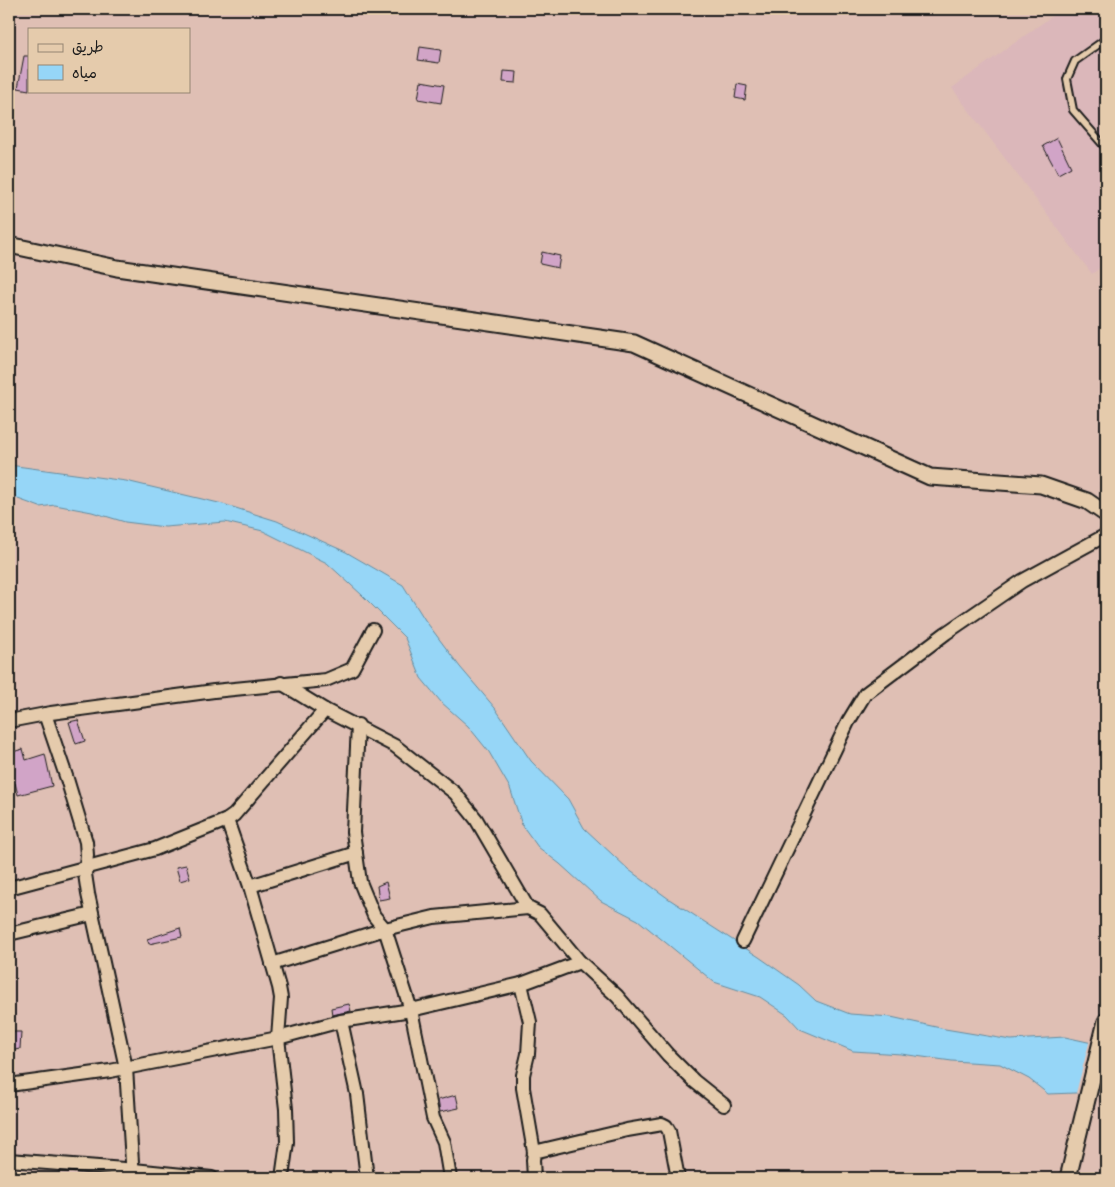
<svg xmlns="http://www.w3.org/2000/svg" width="1115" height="1187" font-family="'Comic Neue','Playpen Sans Arabic',sans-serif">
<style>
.built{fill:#dbb7ba}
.water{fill:#96d6f7;stroke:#658c9f}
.pier{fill:#dfbfb4}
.building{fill:#d1a4c7;stroke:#1c1c1c}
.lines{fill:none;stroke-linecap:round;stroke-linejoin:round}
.service-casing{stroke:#1c1c1c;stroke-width:10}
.minor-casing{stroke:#1c1c1c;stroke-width:16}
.tertiary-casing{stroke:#1c1c1c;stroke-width:19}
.service{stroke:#e5cbac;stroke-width:6}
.minor{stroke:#e5cbac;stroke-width:12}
.tertiary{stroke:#e5cbac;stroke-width:15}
</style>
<rect width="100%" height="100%" fill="#dfbfb4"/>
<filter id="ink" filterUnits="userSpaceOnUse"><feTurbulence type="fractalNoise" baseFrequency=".02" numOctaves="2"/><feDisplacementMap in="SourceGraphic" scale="10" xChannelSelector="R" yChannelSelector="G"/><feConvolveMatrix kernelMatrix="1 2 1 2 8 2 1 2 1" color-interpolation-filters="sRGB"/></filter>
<g filter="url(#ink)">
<path class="built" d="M 1062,9 L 1106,9 L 1106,263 L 1092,274 L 952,88 Z"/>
<path class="water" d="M 9,465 L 126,481 L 223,504 L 277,521 L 346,552 L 403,585 L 425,620 L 460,667 L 495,708 L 531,761 L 568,799 L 584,828 L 629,870 L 669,899 L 759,957 L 799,985 L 816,1001 L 850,1014 L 891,1017 L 945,1029 L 1011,1040 L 1065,1037 L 1106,1046 L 1106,1090 L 1102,1092 L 1048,1094 L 1029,1079 L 1000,1064 L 952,1061 L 901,1054 L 853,1051 L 800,1029 L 787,1015 L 760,997 L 714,982 L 638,920 L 601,901 L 560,864 L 538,847 L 522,825 L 510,788 L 489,752 L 468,726 L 441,702 L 421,678 L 405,638 L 362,595 L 327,563 L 263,531 L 225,522 L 165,527 L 125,522 L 92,512 L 55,505 L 40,507 L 18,499 L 9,491 Z"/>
<path class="pier" d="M 1090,1039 L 1106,1043 L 1106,1066 L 1098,1095 L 1085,1095 L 1076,1093 Z"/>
<g class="building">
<path d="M 420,47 L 441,50 L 439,63 L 418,60 Z"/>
<path d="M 24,56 L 29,56 L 29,90 L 18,88 Z"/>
<path d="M 504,71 L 517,72 L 516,83 L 503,82 Z"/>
<path d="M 421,81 L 444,85 L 441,103 L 418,99 Z"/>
<path d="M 737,84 L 747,86 L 745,100 L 735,98 Z"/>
<path d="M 1057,138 L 1071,167 L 1058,174 L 1043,146 Z"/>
<path d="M 542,252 L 560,256 L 558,268 L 540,264 Z"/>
<path d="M 78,720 L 85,741 L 76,744 L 69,722 Z"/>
<path d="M 23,749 L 26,760 L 45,754 L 52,786 L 18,795 L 15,783 L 10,785 L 9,779 L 9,753 Z"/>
<path d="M 186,865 L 190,878 L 180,881 L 176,867 Z"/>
<path d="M 386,882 L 390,898 L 379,900 L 377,886 Z"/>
<path d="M 180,928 L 182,937 L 149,944 L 147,939 Z"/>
<path d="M 349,1004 L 351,1011 L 332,1015 L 331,1008 Z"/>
<path d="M 11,1032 L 21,1032 L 20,1049 L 9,1051 L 9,1040 Z"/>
<path d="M 456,1095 L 459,1108 L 440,1112 L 438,1100 Z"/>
</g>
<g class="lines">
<defs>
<path id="service" d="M 1106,39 L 1075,61 L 1067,79 L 1073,110 L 1106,148"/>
<g id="minor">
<path d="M 281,683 L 325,710 L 395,746 L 455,793 L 476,819 L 528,908 L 540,914 L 580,962 L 617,996 L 668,1055 L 694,1081 L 724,1105"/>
<path d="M 45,714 L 67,779 L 86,842 L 87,855 L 85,874 L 88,894 L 126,1068 L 133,1178"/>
<path d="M 9,721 L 51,713 L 214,691 L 326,680 L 352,669 L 373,630"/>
<path d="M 358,725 L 353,832 L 360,882 L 374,916 L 385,929 L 411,1010 L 433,1118 L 444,1142 L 450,1178"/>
<path d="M 227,820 L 250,886 L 279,987 L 281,998 L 278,1038 L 286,1109 L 287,1142 L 282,1178"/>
<path d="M 250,886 L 356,853"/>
<path d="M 9,888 L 155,849 L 227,820 L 234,815 L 325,710"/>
<path d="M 9,934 L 92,914"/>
<path d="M 743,941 L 848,722 L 865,694 L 946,633 L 1022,581 L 1106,535"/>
<path d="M 272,964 L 385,929 L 434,917 L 528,908"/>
<path d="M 521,984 L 530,1022 L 528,1054 L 523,1075 L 523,1088 L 534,1152 L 533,1160 L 534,1178"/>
<path d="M 341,1021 L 357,1094 L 367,1178"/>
<path d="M 9,1085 L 110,1071 L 278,1038 L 341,1021 L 411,1010 L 521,984 L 580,962"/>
<path d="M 534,1152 L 627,1130 L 662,1124 L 666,1126 L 669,1131 L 678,1178"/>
<path d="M 9,1160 L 124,1169 L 212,1178"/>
</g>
<g id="tertiary">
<path d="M 9,245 L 117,268 L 634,343 L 930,477 L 1041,485 L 1087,501 L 1106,514"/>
<path d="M 1068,1178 L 1106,1021"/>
</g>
</defs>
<use href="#service" class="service-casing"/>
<use href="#minor" class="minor-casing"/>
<use href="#tertiary" class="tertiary-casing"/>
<use href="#service" class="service"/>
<use href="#minor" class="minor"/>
<use href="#tertiary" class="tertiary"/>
</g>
</g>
<rect width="1115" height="1187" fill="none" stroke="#e5cbac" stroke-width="30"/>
<rect x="15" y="15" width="1085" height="1157" fill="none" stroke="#1c1c1c" stroke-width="2" filter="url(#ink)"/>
<rect x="28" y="28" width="162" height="65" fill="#e5cbac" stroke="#958572"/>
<rect x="38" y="44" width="25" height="8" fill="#e5cbac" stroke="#958572"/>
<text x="72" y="52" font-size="15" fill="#1c1c1c">طريق</text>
<rect x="38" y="65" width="25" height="15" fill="#96d6f7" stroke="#958572"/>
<text x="72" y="78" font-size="15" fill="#1c1c1c">مياه</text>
</svg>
